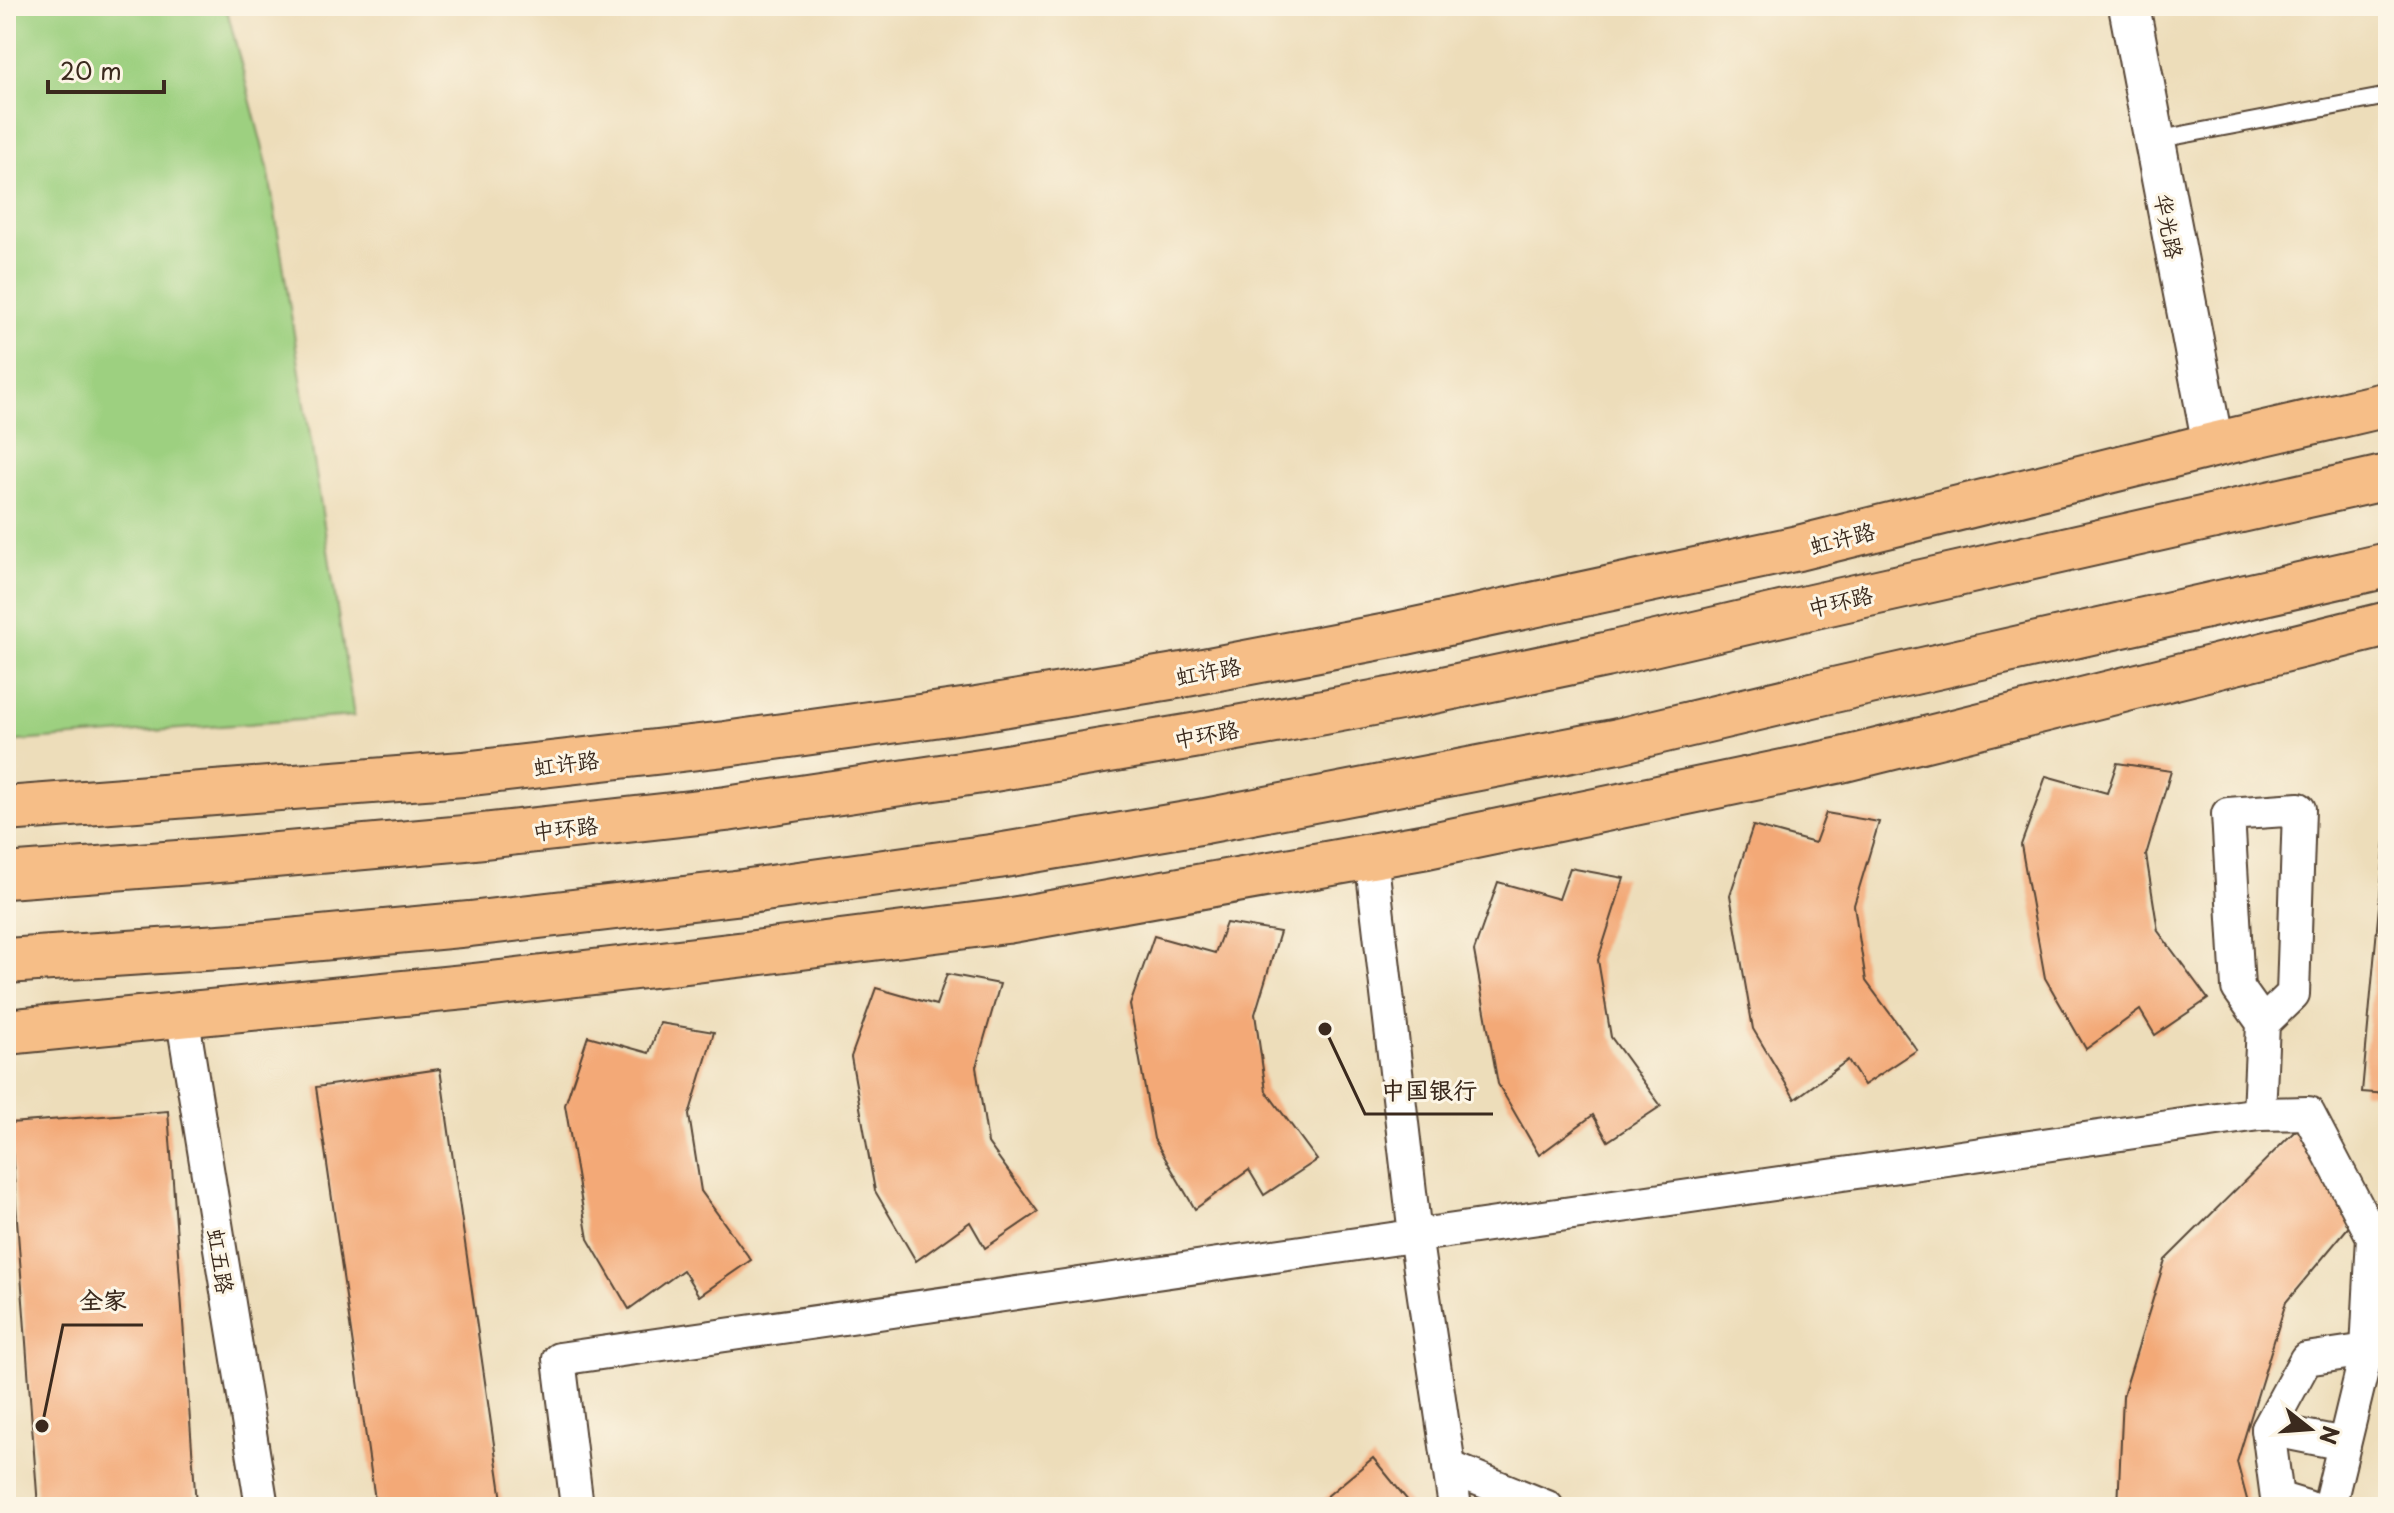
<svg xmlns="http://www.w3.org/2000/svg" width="2394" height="1513" font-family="'Playpen Sans','LXGW WenKai TC',sans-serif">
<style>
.green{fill:#9dd080;stroke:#6c7d4f;stroke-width:2}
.building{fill:#f3a977}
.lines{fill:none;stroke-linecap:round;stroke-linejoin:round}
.service-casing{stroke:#564535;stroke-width:20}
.minor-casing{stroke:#564535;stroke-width:36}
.tertiary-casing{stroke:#564535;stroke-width:44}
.primary-casing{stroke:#564535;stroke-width:48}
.trunk-casing{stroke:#564535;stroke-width:48}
.service{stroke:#fff;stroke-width:16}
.minor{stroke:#fff;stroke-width:32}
.tertiary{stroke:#fff;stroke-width:40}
.primary{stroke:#f6be87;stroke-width:44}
.trunk{stroke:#f6be87;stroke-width:44}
.labels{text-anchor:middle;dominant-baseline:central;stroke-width:6;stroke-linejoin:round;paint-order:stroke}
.street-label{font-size:22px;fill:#3b2a1e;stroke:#fcf5e5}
.leader{fill:none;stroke:#3b2a1e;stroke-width:3}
.callout-dot{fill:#3b2a1e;stroke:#fcf5e5;stroke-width:3}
.callout-label{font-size:24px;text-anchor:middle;font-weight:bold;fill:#3b2a1e;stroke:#fcf5e5;stroke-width:6;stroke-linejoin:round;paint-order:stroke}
</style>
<rect width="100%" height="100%" fill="#fcf5e5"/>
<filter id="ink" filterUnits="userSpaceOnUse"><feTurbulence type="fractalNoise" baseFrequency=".0125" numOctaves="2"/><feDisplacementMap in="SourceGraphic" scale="16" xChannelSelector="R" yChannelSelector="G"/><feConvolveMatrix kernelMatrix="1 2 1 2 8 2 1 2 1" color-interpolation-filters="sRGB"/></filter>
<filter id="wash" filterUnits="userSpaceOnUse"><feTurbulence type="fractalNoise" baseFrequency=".006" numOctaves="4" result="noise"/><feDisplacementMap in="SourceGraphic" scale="32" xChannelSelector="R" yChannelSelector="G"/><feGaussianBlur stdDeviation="1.8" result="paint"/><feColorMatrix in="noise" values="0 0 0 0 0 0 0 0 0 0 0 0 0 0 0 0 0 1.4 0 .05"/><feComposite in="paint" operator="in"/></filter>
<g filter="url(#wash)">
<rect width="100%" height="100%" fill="#edddba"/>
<path class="green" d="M 6,6 L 226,6 L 268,168 L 354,716 L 6,742 Z"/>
<g id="blocks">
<g class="building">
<path d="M 2117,763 L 2171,771 L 2146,855 L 2158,931 L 2208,999 L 2155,1035 L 2140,1010 L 2086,1049 L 2045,978 L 2021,845 L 2046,776 L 2107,793 Z"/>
<path d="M 1826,813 L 1879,822 L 1854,905 L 1866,981 L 1917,1050 L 1864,1085 L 1848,1060 L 1795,1099 L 1753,1029 L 1730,895 L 1753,826 L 1815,843 Z"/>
<path d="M 2386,830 L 2388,830 L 2388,1094 L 2362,1092 Z"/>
<path d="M 1570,868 L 1624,878 L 1598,960 L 1611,1037 L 1661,1106 L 1608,1141 L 1593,1115 L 1539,1155 L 1498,1084 L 1474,951 L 1498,882 L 1559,899 Z"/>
<path d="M 1226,923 L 1280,932 L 1255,1014 L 1266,1091 L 1317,1160 L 1264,1195 L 1249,1170 L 1195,1209 L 1154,1139 L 1130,1005 L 1154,936 L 1215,953 Z"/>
<path d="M 947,974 L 1000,984 L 976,1067 L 988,1143 L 1038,1212 L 985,1248 L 970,1222 L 916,1261 L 875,1191 L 851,1057 L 876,988 L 936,1005 Z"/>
<path d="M 660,1023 L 714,1032 L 689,1115 L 701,1191 L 751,1260 L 699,1296 L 683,1270 L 629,1309 L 588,1239 L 565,1105 L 588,1036 L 649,1053 Z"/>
<path d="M 440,1069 L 503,1507 L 376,1507 L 316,1087 Z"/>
<path d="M 168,1111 L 196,1505 L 38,1507 L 10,1123 Z"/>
<path d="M 2302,1124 L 2351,1224 L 2286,1302 L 2237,1462 L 2249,1507 L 2118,1507 L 2123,1396 L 2165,1260 Z"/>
<path d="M 1373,1458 L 1413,1507 L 1314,1507 Z"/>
</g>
</g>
</g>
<g filter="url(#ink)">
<use href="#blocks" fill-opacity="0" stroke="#564535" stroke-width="2"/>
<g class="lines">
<defs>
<path id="service" d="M 2155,140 L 2388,96"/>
<g id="minor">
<path d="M 1371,856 L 1415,1235 L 1455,1507"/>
<path d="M 182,1014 L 262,1507"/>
<path d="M 2259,1114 L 2263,1023 L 2293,994 L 2299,809 L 2228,814 L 2238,988 L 2263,1023"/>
<path d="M 2268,1429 L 2344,1444"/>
<path d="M 1449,1467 L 1547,1507"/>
<path d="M 577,1507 L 559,1359 L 2259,1114 L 2308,1113 L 2373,1237 L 2367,1350 L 2329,1507"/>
<path d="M 2307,1507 L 2277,1498 L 2268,1429 L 2306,1359 L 2367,1350"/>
</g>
<path id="tertiary" d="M 2129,6 L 2213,445"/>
<g id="primary">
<path d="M 6,809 L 463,774 L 725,744 L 977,709 L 1182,675 L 1392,635 L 1798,548 L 2213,445 L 2388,404"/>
<path d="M 6,1032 L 475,986 L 746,954 L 1006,921 L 1427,846 L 1841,760 L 2388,624"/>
</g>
<g id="trunk">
<path d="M 6,876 L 231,859 L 465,838 L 726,809 L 988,770 L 1193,736 L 1400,698 L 1605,655 L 1811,607 L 2388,477"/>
<path d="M 6,961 L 235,946 L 470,924 L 735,893 L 998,856 L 1205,821 L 1618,741 L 1825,692 L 2388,565"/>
</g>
</defs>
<use href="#service" class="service-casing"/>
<use href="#minor" class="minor-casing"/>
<use href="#tertiary" class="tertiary-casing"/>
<use href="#primary" class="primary-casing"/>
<use href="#trunk" class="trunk-casing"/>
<use href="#service" class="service"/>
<use href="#minor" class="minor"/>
<use href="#tertiary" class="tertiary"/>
<use href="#primary" class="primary"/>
<use href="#trunk" class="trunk"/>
</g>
</g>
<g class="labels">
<g class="street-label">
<text transform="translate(2170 226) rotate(79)">华光路</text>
<text transform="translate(1842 537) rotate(-14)">虹许路</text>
<text transform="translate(1840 600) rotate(-13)">中环路</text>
<text transform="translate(1208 670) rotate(-10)">虹许路</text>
<text transform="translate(1206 733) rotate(-10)">中环路</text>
<text transform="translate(566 762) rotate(-7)">虹许路</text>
<text transform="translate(565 827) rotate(-6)">中环路</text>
<text transform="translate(222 1261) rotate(81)">虹五路</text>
</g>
</g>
<path class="leader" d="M1325 1029L1365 1114H1493M42 1426L63 1325H143"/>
<g class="callout-dot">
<circle cx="1325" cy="1029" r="8"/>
<circle cx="42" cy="1426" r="8"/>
</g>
<g class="callout-label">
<text x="1429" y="1099">中国银行</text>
<text x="103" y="1309">全家</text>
</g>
<rect width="2394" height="1513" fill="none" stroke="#fcf5e5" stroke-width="32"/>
<g transform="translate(2310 1429) rotate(107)" stroke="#fcf5e5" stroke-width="6" paint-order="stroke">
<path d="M0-6L14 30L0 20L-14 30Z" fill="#3b2a1e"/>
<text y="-12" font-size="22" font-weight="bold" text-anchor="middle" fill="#3b2a1e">N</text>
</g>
<path d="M48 80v12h116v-12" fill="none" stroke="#3b2a1e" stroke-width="4"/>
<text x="60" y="80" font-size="24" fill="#3b2a1e" stroke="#fcf5e5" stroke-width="6" paint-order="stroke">20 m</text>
</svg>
